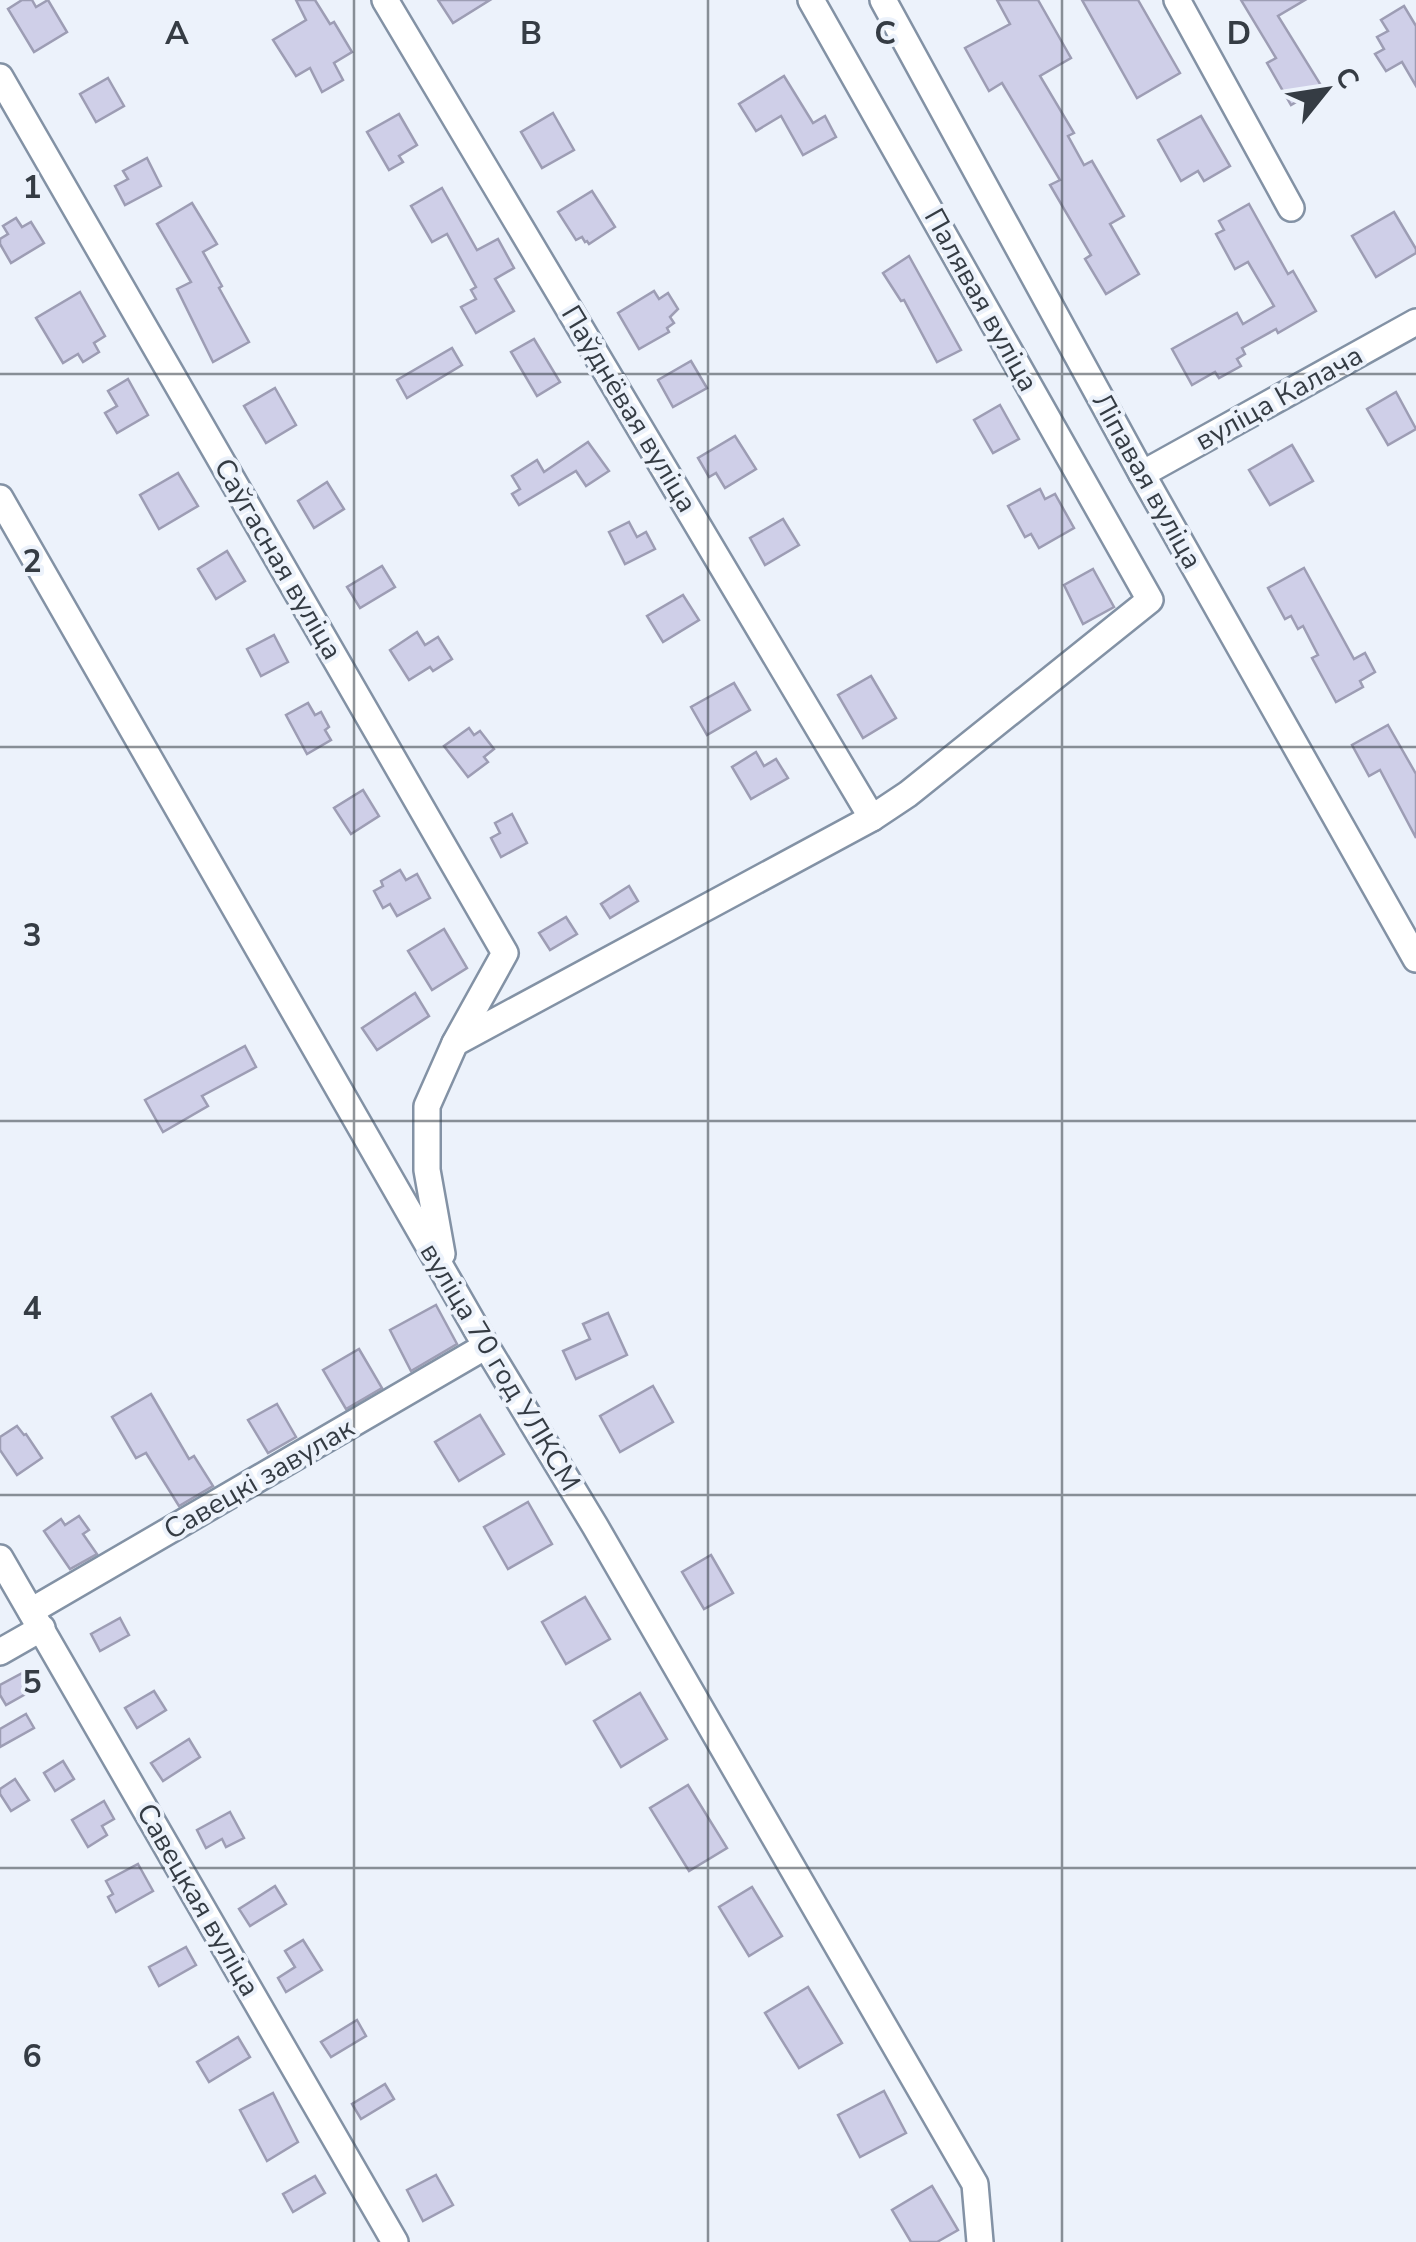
<svg xmlns="http://www.w3.org/2000/svg" width="1416" height="2242" font-family="'Nunito Sans',sans-serif">
<style>
.building{fill:#cfcfe8;stroke:#9d9db4;stroke-width:2.5}
.lines{fill:none;stroke-linecap:round;stroke-linejoin:round}
.minor-casing{stroke:#8392a5;stroke-width:30}
.minor{stroke:#fff;stroke-width:25}
.grid{fill:none;stroke:#353c44;stroke-width:2.5;stroke-opacity:0.55}
.labels{text-anchor:middle;dominant-baseline:central;stroke-width:8;stroke-linejoin:round;paint-order:stroke}
.street-label{font-size:28px;fill:#353c44;stroke:#ecf2fb}
.grid-label{font-size:32px;text-anchor:middle;font-weight:bold;fill:#353c44;stroke:#ecf2fb;stroke-width:8;stroke-linejoin:round;paint-order:stroke}
</style>
<rect width="100%" height="100%" fill="#ecf2fb"/>
<g class="building">
<path d="M 22,0 L 32,0 L 36,7 L 48,0 L 67,32 L 34,52 L 8,9 Z"/>
<path d="M 296,0 L 315,0 L 330,24 L 334,22 L 352,52 L 334,63 L 343,80 L 322,92 L 310,68 L 296,76 L 273,40 L 306,20 Z"/>
<path d="M 438,0 L 490,0 L 453,23 Z"/>
<path d="M 997,0 L 1038,0 L 1071,58 L 1040,76 L 1074,133 L 1068,136 L 1084,165 L 1092,161 L 1124,216 L 1110,224 L 1139,274 L 1106,294 L 1085,259 L 1091,255 L 1050,185 L 1060,180 L 1002,83 L 989,91 L 965,48 L 1010,24 Z"/>
<path d="M 1082,0 L 1138,0 L 1180,73 L 1137,98 Z"/>
<path d="M 1241,0 L 1305,0 L 1278,16 L 1322,87 L 1291,105 L 1267,63 L 1276,58 Z"/>
<path d="M 1404,6 L 1416,26 L 1416,86 L 1402,62 L 1386,71 L 1375,54 L 1384,49 L 1377,37 L 1388,31 L 1381,20 Z"/>
<path d="M 784,76 L 813,123 L 825,116 L 836,137 L 803,155 L 781,116 L 756,131 L 739,104 Z"/>
<path d="M 108,78 L 124,106 L 96,122 L 80,94 Z"/>
<path d="M 553,113 L 574,150 L 542,168 L 521,132 Z"/>
<path d="M 399,114 L 417,145 L 399,156 L 403,162 L 389,170 L 367,132 Z"/>
<path d="M 1201,116 L 1230,166 L 1204,181 L 1198,171 L 1181,181 L 1158,140 Z"/>
<path d="M 147,158 L 161,186 L 125,205 L 115,186 L 128,179 L 123,171 Z"/>
<path d="M 442,188 L 477,250 L 498,239 L 514,268 L 495,279 L 514,311 L 476,333 L 461,307 L 476,299 L 471,290 L 476,287 L 447,234 L 432,242 L 411,206 Z"/>
<path d="M 592,191 L 615,227 L 589,244 L 587,241 L 585,242 L 582,237 L 576,240 L 558,212 Z"/>
<path d="M 192,203 L 217,244 L 203,252 L 222,286 L 219,288 L 249,342 L 213,362 L 177,289 L 191,282 L 157,224 Z"/>
<path d="M 1249,204 L 1288,274 L 1293,271 L 1316,311 L 1278,333 L 1276,329 L 1242,348 L 1245,354 L 1237,359 L 1241,366 L 1219,378 L 1215,372 L 1192,385 L 1172,349 L 1237,313 L 1243,324 L 1274,306 L 1248,262 L 1235,269 L 1216,234 L 1224,230 L 1219,221 Z"/>
<path d="M 1394,212 L 1416,249 L 1416,253 L 1376,277 L 1352,236 Z"/>
<path d="M 16,218 L 22,227 L 31,222 L 44,243 L 11,263 L 0,244 L 0,239 L 8,234 L 3,226 Z"/>
<path d="M 909,256 L 961,350 L 937,362 L 904,300 L 901,301 L 883,273 Z"/>
<path d="M 654,291 L 659,299 L 668,293 L 678,309 L 670,317 L 674,323 L 667,328 L 669,332 L 639,349 L 618,313 Z"/>
<path d="M 80,292 L 105,336 L 94,343 L 99,352 L 83,362 L 78,354 L 63,363 L 36,318 Z"/>
<path d="M 534,339 L 560,382 L 537,396 L 511,352 Z"/>
<path d="M 452,348 L 462,365 L 407,398 L 397,380 Z"/>
<path d="M 691,361 L 707,388 L 673,407 L 658,380 Z"/>
<path d="M 128,379 L 148,415 L 117,433 L 105,413 L 117,406 L 108,391 Z"/>
<path d="M 275,388 L 296,425 L 266,443 L 244,406 Z"/>
<path d="M 1396,392 L 1416,429 L 1388,445 L 1367,409 Z"/>
<path d="M 1000,405 L 1019,439 L 993,453 L 974,420 Z"/>
<path d="M 735,436 L 756,469 L 725,488 L 716,473 L 709,477 L 698,458 Z"/>
<path d="M 588,442 L 609,471 L 586,486 L 576,471 L 519,505 L 512,494 L 520,489 L 512,476 L 537,460 L 544,472 Z"/>
<path d="M 1292,445 L 1313,481 L 1270,505 L 1249,470 Z"/>
<path d="M 178,473 L 198,506 L 159,529 L 140,495 Z"/>
<path d="M 327,482 L 344,509 L 314,528 L 298,501 Z"/>
<path d="M 1040,489 L 1045,499 L 1055,494 L 1074,528 L 1039,548 L 1031,534 L 1025,537 L 1008,506 Z"/>
<path d="M 783,519 L 799,545 L 765,565 L 750,538 Z"/>
<path d="M 629,522 L 637,537 L 646,532 L 655,549 L 625,564 L 609,532 Z"/>
<path d="M 227,551 L 245,581 L 216,599 L 198,569 Z"/>
<path d="M 382,566 L 395,587 L 360,608 L 347,587 Z"/>
<path d="M 1304,568 L 1354,659 L 1365,653 L 1375,672 L 1360,681 L 1363,687 L 1336,702 L 1312,658 L 1318,655 L 1303,626 L 1298,629 L 1291,616 L 1285,619 L 1268,588 Z"/>
<path d="M 1093,569 L 1114,607 L 1083,624 L 1064,585 Z"/>
<path d="M 683,595 L 699,620 L 663,642 L 647,616 Z"/>
<path d="M 417,632 L 425,645 L 438,637 L 452,659 L 433,671 L 430,667 L 409,680 L 390,650 Z"/>
<path d="M 274,635 L 288,662 L 261,676 L 247,649 Z"/>
<path d="M 871,676 L 896,718 L 863,738 L 838,695 Z"/>
<path d="M 734,683 L 750,710 L 707,735 L 691,707 Z"/>
<path d="M 308,703 L 315,715 L 321,712 L 329,727 L 325,730 L 331,740 L 307,754 L 286,715 Z"/>
<path d="M 1388,725 L 1416,774 L 1416,838 L 1380,770 L 1369,776 L 1352,745 Z"/>
<path d="M 469,728 L 474,735 L 480,731 L 494,749 L 484,757 L 488,762 L 468,777 L 444,746 Z"/>
<path d="M 756,752 L 764,766 L 776,759 L 788,778 L 751,799 L 732,767 Z"/>
<path d="M 363,790 L 379,816 L 351,834 L 334,808 Z"/>
<path d="M 512,814 L 527,843 L 501,857 L 491,838 L 500,833 L 495,823 Z"/>
<path d="M 400,870 L 406,880 L 417,874 L 430,898 L 397,916 L 390,904 L 383,908 L 374,891 L 383,886 L 381,881 Z"/>
<path d="M 629,886 L 638,901 L 610,918 L 601,904 Z"/>
<path d="M 566,917 L 577,934 L 550,950 L 539,933 Z"/>
<path d="M 444,929 L 467,968 L 432,990 L 408,951 Z"/>
<path d="M 415,993 L 429,1016 L 377,1050 L 362,1028 Z"/>
<path d="M 245,1046 L 256,1067 L 202,1096 L 208,1106 L 163,1132 L 145,1100 Z"/>
<path d="M 436,1305 L 457,1344 L 411,1371 L 390,1330 Z"/>
<path d="M 608,1313 L 627,1355 L 576,1379 L 563,1351 L 590,1339 L 583,1324 Z"/>
<path d="M 359,1349 L 382,1388 L 346,1409 L 323,1370 Z"/>
<path d="M 653,1386 L 673,1422 L 620,1452 L 600,1416 Z"/>
<path d="M 151,1394 L 189,1459 L 194,1456 L 213,1486 L 179,1506 L 146,1453 L 136,1458 L 112,1417 Z"/>
<path d="M 277,1404 L 296,1437 L 268,1453 L 248,1420 Z"/>
<path d="M 480,1415 L 504,1454 L 459,1481 L 435,1442 Z"/>
<path d="M 17,1426 L 24,1435 L 26,1434 L 42,1458 L 17,1475 L 0,1450 L 0,1437 Z"/>
<path d="M 528,1502 L 552,1544 L 508,1569 L 484,1527 Z"/>
<path d="M 79,1516 L 89,1530 L 83,1534 L 97,1554 L 70,1569 L 44,1531 L 61,1519 L 65,1525 Z"/>
<path d="M 711,1555 L 733,1593 L 704,1609 L 682,1572 Z"/>
<path d="M 585,1597 L 610,1639 L 566,1664 L 542,1622 Z"/>
<path d="M 120,1618 L 129,1635 L 100,1651 L 91,1634 Z"/>
<path d="M 28,1670 L 38,1687 L 6,1705 L 0,1695 L 0,1685 Z"/>
<path d="M 154,1691 L 166,1710 L 137,1728 L 125,1708 Z"/>
<path d="M 640,1693 L 667,1739 L 621,1767 L 594,1721 Z"/>
<path d="M 26,1714 L 34,1728 L 0,1747 L 0,1729 Z"/>
<path d="M 189,1739 L 200,1757 L 163,1781 L 151,1763 Z"/>
<path d="M 63,1761 L 74,1779 L 55,1791 L 44,1773 Z"/>
<path d="M 15,1779 L 29,1800 L 11,1811 L 0,1794 L 0,1789 Z"/>
<path d="M 688,1785 L 727,1848 L 689,1871 L 650,1808 Z"/>
<path d="M 104,1801 L 114,1819 L 102,1826 L 107,1835 L 88,1847 L 72,1820 Z"/>
<path d="M 230,1812 L 244,1838 L 226,1847 L 222,1839 L 206,1848 L 197,1830 Z"/>
<path d="M 138,1864 L 153,1891 L 116,1912 L 108,1897 L 113,1894 L 106,1881 Z"/>
<path d="M 275,1886 L 286,1904 L 250,1926 L 239,1909 Z"/>
<path d="M 752,1887 L 782,1936 L 749,1956 L 719,1907 Z"/>
<path d="M 303,1940 L 322,1970 L 286,1992 L 278,1978 L 295,1967 L 285,1951 Z"/>
<path d="M 186,1947 L 196,1965 L 159,1986 L 149,1967 Z"/>
<path d="M 808,1987 L 842,2043 L 799,2068 L 765,2013 Z"/>
<path d="M 357,2020 L 366,2036 L 331,2057 L 321,2042 Z"/>
<path d="M 238,2037 L 250,2057 L 209,2082 L 197,2062 Z"/>
<path d="M 385,2084 L 394,2099 L 361,2119 L 352,2104 Z"/>
<path d="M 884,2091 L 906,2133 L 860,2157 L 838,2115 Z"/>
<path d="M 273,2093 L 298,2142 L 267,2161 L 240,2110 Z"/>
<path d="M 436,2175 L 453,2205 L 423,2221 L 407,2190 Z"/>
<path d="M 315,2176 L 325,2193 L 293,2212 L 283,2194 Z"/>
<path d="M 932,2186 L 958,2230 L 937,2242 L 911,2242 L 892,2210 Z"/>
</g>
<g class="lines">
<defs>
<g id="minor">
<path d="M 385,0 L 872,818"/>
<path d="M 883,0 L 1142,474 L 1416,959"/>
<path d="M 1177,0 L 1291,208"/>
<path d="M 0,77 L 505,953 L 455,1043"/>
<path d="M 1142,474 L 1416,322"/>
<path d="M 0,498 L 486,1346 L 595,1526 L 975,2184 L 980,2242"/>
<path d="M 442,1254 L 427,1170 L 427,1106 L 455,1043 L 872,818 L 908,794 L 1150,600 L 811,0"/>
<path d="M 0,1558 L 395,2242"/>
<path d="M 31,1611 L 486,1346"/>
<path d="M 0,1652 L 42,1628"/>
</g>
</defs>
<use href="#minor" class="minor-casing"/>
<use href="#minor" class="minor"/>
</g>
<path class="grid" d="M 354,0 L 354,2242M 708,0 L 708,2242M 1062,0 L 1062,2242M 0,374 L 1416,374M 0,747 L 1416,747M 0,1121 L 1416,1121M 0,1495 L 1416,1495M 0,1868 L 1416,1868"/>
<g class="labels">
<g class="street-label">
<text transform="translate(981 300) rotate(61)">Палявая вуліца</text>
<text transform="translate(1279 398) rotate(-29)">вуліца Калача</text>
<text transform="translate(629 409) rotate(59)">Паўднёвая вуліца</text>
<text transform="translate(1147 481) rotate(61)">Ліпавая вуліца</text>
<text transform="translate(278 559) rotate(60)">Саўгасная вуліца</text>
<text transform="translate(500 1367) rotate(59)">вуліца 70 год УЛКСМ</text>
<text transform="translate(259 1479) rotate(-30)">Савецкі завулак</text>
<text transform="translate(198 1900) rotate(60)">Савецкая вуліца</text>
</g>
</g>
<g class="grid-label">
<text x="177" y="44">A</text>
<text x="531" y="44">B</text>
<text x="885" y="44">C</text>
<text x="1239" y="44">D</text>
<text x="32" y="198">1</text>
<text x="32" y="572">2</text>
<text x="32" y="946">3</text>
<text x="32" y="1319">4</text>
<text x="32" y="1693">5</text>
<text x="32" y="2067">6</text>
</g>
<g transform="translate(1326 90) rotate(60)" stroke="#ecf2fb" stroke-width="8" paint-order="stroke">
<path d="M0-8L18 38L0 25L-18 38Z" fill="#353c44"/>
<text y="-15" font-size="28" font-weight="bold" text-anchor="middle" fill="#353c44">С</text>
</g>
</svg>
